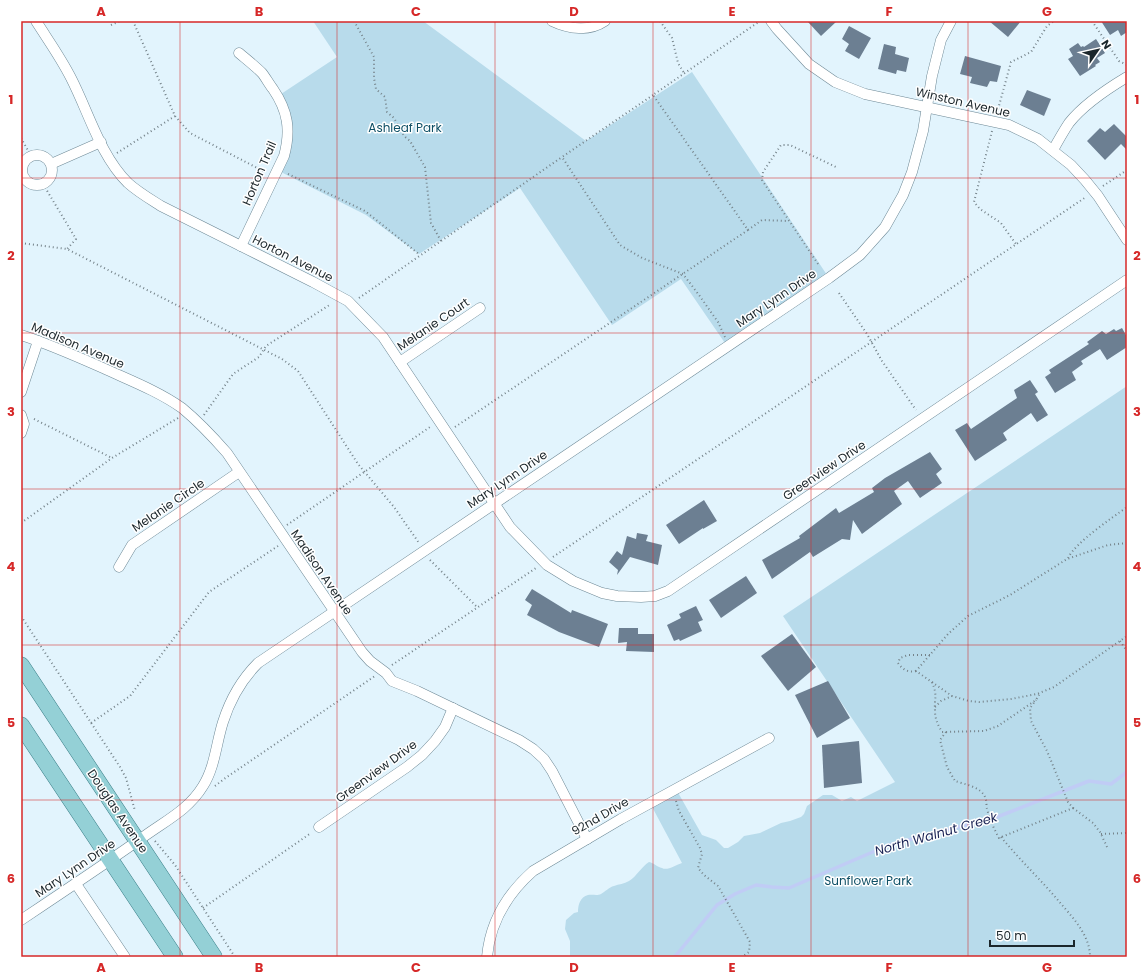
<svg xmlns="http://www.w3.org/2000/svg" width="1148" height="978" font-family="Poppins,sans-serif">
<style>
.green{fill:#b8dbeb}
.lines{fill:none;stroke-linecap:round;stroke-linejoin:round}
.stream{stroke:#c0ccf5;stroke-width:3.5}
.building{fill:#6c7f92}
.minor-casing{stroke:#6e8996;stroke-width:11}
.primary-casing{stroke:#3b8089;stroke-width:17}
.path{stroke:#75838a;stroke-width:2;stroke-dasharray:1 3;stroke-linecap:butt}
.minor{stroke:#fff;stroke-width:10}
.primary{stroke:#94d0d6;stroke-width:16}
.grid{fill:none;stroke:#d62828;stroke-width:1;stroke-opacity:0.55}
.labels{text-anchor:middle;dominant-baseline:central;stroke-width:3;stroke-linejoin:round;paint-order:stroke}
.street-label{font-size:12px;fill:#1b262b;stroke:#fff}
.park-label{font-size:12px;fill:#0f5066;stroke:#fff}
.water-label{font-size:13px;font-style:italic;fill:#1c2556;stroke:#fff}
.neatline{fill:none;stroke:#d62828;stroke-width:1.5}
.grid-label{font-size:13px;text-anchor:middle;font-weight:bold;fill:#d62828}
</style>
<rect width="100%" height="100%" fill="#e2f4fd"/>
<g class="green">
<path d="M 313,21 L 423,21 L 586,141 L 692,72 L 829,278 L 727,346 L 681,279 L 612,325 L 520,188 L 419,254 L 366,215 L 277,170 L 287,143 L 278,96 L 337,57 Z"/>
<path d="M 1127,386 L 1127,957 L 570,957 L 570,941 L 565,929 L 566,920 L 574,913 L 578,912 C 578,905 580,897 588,895 C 592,894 597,896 601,894 C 605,892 609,887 614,886 C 619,884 624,884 629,881 C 637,876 641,867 649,862 C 654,863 657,867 662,868 C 667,871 676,865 682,863 L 650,803 L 676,789 L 702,835 L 716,840 L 724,848 L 728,848 L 738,842 L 744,836 L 760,833 L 781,823 L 790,821 L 801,817 L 804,814 L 807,806 L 823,795 L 832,795 L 842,801 L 851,797 L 857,801 L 895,782 L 783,616 Z"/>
</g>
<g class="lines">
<path class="stream" d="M 674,957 L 678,953 L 717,905 L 735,894 L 756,885 L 772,887 L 789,888 L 889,845 L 997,817 L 1089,781 L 1111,784 L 1127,772"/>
</g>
<g class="building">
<path d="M 807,21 L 837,21 L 821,36 Z"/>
<path d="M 989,21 L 1021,21 L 1008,37 Z"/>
<path d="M 1101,21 L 1127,21 L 1127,32 L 1121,36 L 1118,30 L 1110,35 Z"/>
<path d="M 849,26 L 871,38 L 859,59 L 845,51 L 849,44 L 842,39 Z"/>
<path d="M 1096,39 L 1105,53 L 1097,58 L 1100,62 L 1095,65 L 1096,66 L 1080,76 L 1068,59 L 1073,56 L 1069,49 L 1078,43 L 1081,47 L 1083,46 L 1084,47 Z"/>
<path d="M 884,44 L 896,47 L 895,54 L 909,58 L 906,72 L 897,70 L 896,74 L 878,69 Z"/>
<path d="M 965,56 L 1001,66 L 997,82 L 990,81 L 987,87 L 970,83 L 972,77 L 960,74 Z"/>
<path d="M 1027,90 L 1051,99 L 1044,116 L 1020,105 Z"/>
<path d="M 1114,124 L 1127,137 L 1127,150 L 1121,144 L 1105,160 L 1087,141 L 1100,128 L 1105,132 Z"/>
<path d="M 1122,328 L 1127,337 L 1127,347 L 1107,360 L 1100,349 L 1081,361 L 1083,364 L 1072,372 L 1076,380 L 1055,393 L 1045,377 L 1051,373 L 1049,370 L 1089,344 L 1087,342 L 1102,331 L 1106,334 L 1114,329 L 1116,331 Z"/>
<path d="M 1030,380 L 1038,392 L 1035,394 L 1048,415 L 1037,422 L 1031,413 L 1003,433 L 1007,440 L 975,461 L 955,430 L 967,423 L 971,429 L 1017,398 L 1014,390 Z"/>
<path d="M 930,452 L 942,469 L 936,474 L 942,483 L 920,498 L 908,481 L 894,491 L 902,504 L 862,534 L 853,520 L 850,540 L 842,539 L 813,557 L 810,552 L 772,579 L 762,560 L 800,538 L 799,536 L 836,508 L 839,513 L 874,492 L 872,488 L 885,478 Z"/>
<path d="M 704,500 L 717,521 L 703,529 L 703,528 L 679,544 L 666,525 Z"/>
<path d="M 637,533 L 648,535 L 646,541 L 662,545 L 658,565 L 630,557 L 617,575 L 618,570 L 609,562 L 617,551 L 622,555 L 627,536 L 636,539 Z"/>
<path d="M 746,576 L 757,593 L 721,618 L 709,600 Z"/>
<path d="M 532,589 L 571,613 L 572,610 L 608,624 L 599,647 L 559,632 L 527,615 L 532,605 L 525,600 Z"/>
<path d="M 696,606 L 703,620 L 698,622 L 702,631 L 680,641 L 679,639 L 674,641 L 667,625 L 681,618 L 679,614 Z"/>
<path d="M 619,628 L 638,628 L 638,634 L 654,634 L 654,652 L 626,651 L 627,642 L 618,643 Z"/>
<path d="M 792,634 L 816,667 L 788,691 L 761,656 Z"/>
<path d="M 828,681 L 850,718 L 817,738 L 795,695 Z"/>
<path d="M 859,741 L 862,783 L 824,788 L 822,745 Z"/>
</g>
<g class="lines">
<defs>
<g id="minor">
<path d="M 36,21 C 48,40 61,58 71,78 C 89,113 100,155 128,183 C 138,192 150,199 161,206 L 313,282 L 348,301 L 383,337 L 510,527 L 547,565 L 573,581 L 602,593 L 617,596 L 641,597 L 655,596 L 668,591 L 1127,280"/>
<path d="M 552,21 C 569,29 589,32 605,21"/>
<path d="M 771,21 L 777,29 L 809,64 L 835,82 L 865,94 L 1009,125 L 1038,139 L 1071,165 L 1085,180 L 1098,196 L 1127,240"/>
<path d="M 239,53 C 246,59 255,66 262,73 C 266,78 269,84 273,89 C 288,111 291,130 284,156 L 241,246"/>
<path d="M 1053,150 C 1058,141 1063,132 1069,123 C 1084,104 1107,89 1127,77"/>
<circle cx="37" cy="170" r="15"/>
<path d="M 51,164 L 101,142"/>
<path d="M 21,335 C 49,344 76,356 103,368 C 129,380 158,391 182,408 C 199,422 213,437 227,453 L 362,652 L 370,661 L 386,673 L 392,681 L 417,691 L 519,740 L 533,749 L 544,759 L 552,771 L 587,839"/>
<path d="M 400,362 L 480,308"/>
<path d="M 21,392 L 38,341"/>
<path d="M 21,415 L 24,424 L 21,433"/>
<path d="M 119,567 L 132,545 L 239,472"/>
<path d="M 319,827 L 407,767 L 422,755 L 435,741 L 445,727 L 453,708"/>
<path d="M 76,884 L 125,957"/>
<path d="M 21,920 C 63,892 105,864 146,835 C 167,820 189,809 203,786 C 215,767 216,744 223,722 C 230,700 241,680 258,663 L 829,278 L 860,255 L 885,227 L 903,195 L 912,172 L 923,131 L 932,76 L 941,40 L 951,21"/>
<path d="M 487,957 C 490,923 507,894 533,871 L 621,819 L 769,738"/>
</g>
<g id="primary">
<path d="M 21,665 L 214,957"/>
<path d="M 21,725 L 175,957"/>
</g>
</defs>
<use href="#minor" class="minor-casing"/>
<use href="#primary" class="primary-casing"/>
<g class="path">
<path d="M 133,21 L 175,116 L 190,133 L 265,172"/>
<path d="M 354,21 L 374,57 L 374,78 L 376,89 L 385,97 L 387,112 L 394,118 L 404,136 L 410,141 L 425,167 L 431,223 L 441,241"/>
<path d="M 660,21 L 672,38 L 678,63 L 684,73"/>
<path d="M 1092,21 L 1119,61 L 1127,65"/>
<path d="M 111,25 L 120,21"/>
<path d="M 653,95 L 562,157 L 620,245 L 642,258 L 683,274 L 699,295 L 718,322 L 725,337"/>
<path d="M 997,113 L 1011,62 L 1031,52 L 1047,26 L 1054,21"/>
<path d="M 992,131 L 974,202 L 980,209 L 1001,223 L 1016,244"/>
<path d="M 21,138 L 31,156"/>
<path d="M 117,153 L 175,116"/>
<path d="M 288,174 L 365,211 L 420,255"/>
<path d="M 43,184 L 76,239 L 67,249"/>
<path d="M 1103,186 L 1127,170"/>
<path d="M 748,230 L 762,220 L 789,221"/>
<path d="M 21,243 L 67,249 L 282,359 L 298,371 L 358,464 L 394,507 L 419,543"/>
<path d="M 818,264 L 762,180 L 763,172 L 781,145 L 790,145 L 838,168"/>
<path d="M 839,293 L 867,334 L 882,361 L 916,410"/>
<path d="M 359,298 L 562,157"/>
<path d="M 204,415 L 233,374 L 259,357 L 266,346 L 331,304"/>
<path d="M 34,419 L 112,458"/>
<path d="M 455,427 L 748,230 L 653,95 L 760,21"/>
<path d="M 21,523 L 112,458 L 178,418"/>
<path d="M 287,525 L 430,427"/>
<path d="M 1127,543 L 1108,545 L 1067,559 L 1010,595 L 968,616 L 948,634 L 916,671 L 952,696 L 969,701 L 979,702 L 1011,699 L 1037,694 L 1054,687 L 1127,636"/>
<path d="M 553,557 L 1086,197"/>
<path d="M 1068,558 C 1076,542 1112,518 1127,507"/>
<path d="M 430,560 L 477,607"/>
<path d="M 21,616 L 120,767 L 126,778 L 135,811"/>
<path d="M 1120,641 L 1127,651"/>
<path d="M 392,665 L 536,568"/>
<path d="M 916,671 C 908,673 902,669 898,663 L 900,658 L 908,655 L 930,655"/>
<path d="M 932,682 C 938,696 934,698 935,711 C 935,719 938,725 942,732 L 984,731 L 998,726 L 1036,700 L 1040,693"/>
<path d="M 935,707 L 941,701 L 952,696"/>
<path d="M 91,723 L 130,696 L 209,592 L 278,546"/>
<path d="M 946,732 L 940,740 L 947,767 L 955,781 C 964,784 981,787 985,797 C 987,800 986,806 987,809 C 990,820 994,829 999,838 L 1073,808 L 1068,802 L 1047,751 L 1031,721 L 1030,708 L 1036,700"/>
<path d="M 215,786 L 224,779 L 375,676"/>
<path d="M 676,801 L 679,811 L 700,848 L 702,854 L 698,868 L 704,875 L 718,886 L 750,942 L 749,952 L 742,957"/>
<path d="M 1073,808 L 1093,823 L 1100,832 L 1108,849"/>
<path d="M 1101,834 L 1127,833"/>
<path d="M 1001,837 C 1019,859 1039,878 1057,899 C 1071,916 1090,934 1090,957"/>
<path d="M 155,841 L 175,865 L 235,957"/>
<path d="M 203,908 L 311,833"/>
</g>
<use href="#minor" class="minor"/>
<use href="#primary" class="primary"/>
</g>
<path class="grid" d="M 180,21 L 180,957M 337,21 L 337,957M 495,21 L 495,957M 653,21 L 653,957M 811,21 L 811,957M 968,21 L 968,957M 21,178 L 1127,178M 21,333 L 1127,333M 21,489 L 1127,489M 21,645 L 1127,645M 21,800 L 1127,800"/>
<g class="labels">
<g class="street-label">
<text transform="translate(963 102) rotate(13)">Winston Avenue</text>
<text transform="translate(259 173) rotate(-67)">Horton Trail</text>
<text transform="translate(293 258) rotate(27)">Horton Avenue</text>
<text transform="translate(776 298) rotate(-34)">Mary Lynn Drive</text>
<text transform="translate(433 324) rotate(-34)">Melanie Court</text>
<text transform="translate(78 345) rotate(23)">Madison Avenue</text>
<text transform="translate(824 470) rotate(-34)">Greenview Drive</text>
<text transform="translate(507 479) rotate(-34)">Mary Lynn Drive</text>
<text transform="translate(168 505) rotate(-34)">Melanie Circle</text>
<text transform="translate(322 572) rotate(56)">Madison Avenue</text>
<text transform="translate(376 771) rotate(-36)">Greenview Drive</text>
<text transform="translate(118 811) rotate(56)">Douglas Avenue</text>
<text transform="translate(600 816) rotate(-30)">92nd Drive</text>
<text transform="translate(75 868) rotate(-34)">Mary Lynn Drive</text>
</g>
<g class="park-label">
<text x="405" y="127">Ashleaf Park</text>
<text x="868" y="880">Sunflower Park</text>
</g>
<g class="water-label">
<text transform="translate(936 834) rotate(-16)">North Walnut Creek</text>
</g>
</g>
<rect width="1148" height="978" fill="none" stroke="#ffffff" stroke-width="44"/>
<g transform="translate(1098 50) rotate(56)" stroke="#ffffff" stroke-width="3" paint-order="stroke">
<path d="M0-3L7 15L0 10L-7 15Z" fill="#1b262b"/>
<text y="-6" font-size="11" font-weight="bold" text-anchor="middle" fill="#1b262b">N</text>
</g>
<path d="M990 940v6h84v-6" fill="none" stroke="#1b262b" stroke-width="2"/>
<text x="996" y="940" font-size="12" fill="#1b262b" stroke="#ffffff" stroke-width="3" paint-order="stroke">50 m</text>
<rect x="22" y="22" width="1104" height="934" class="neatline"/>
<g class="grid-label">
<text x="101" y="16">A</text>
<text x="259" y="16">B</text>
<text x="416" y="16">C</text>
<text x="574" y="16">D</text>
<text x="732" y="16">E</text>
<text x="889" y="16">F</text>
<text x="1047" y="16">G</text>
<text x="11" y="104">1</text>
<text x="1137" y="104">1</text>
<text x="11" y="260">2</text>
<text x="1137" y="260">2</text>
<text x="11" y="416">3</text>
<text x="1137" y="416">3</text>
<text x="11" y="571">4</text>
<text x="1137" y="571">4</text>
<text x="11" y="727">5</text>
<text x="1137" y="727">5</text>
<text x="11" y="883">6</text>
<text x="1137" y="883">6</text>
<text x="101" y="972">A</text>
<text x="259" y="972">B</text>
<text x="416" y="972">C</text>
<text x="574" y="972">D</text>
<text x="732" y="972">E</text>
<text x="889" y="972">F</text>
<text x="1047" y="972">G</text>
</g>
</svg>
